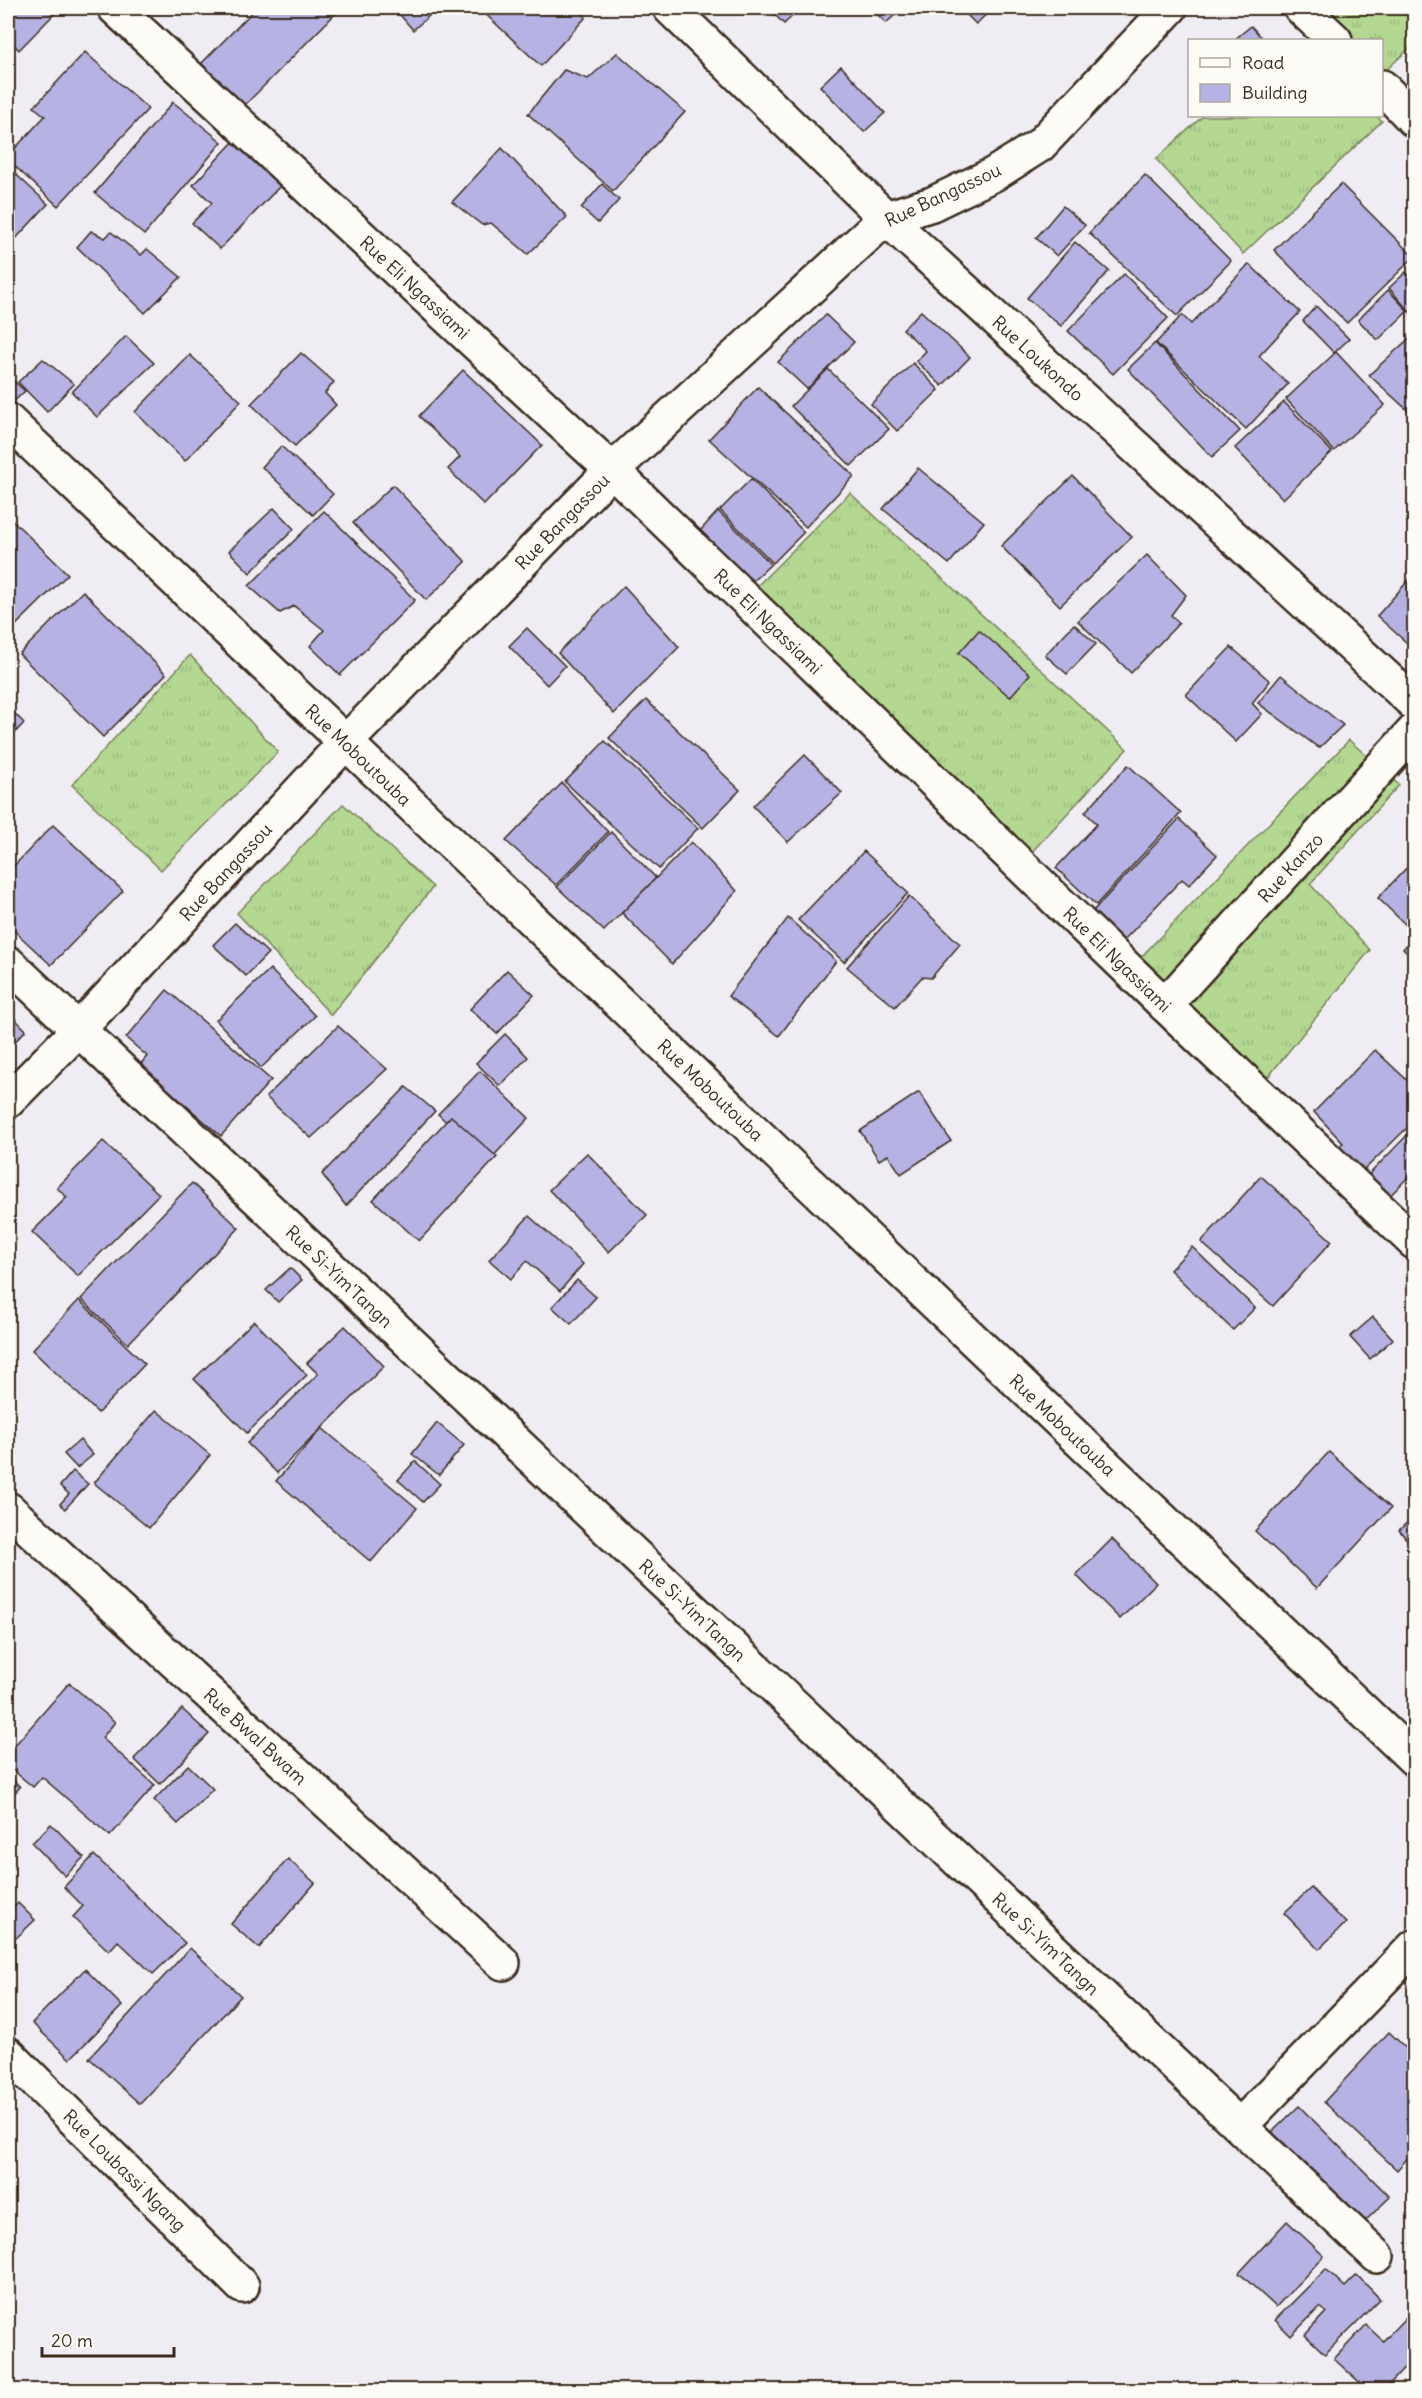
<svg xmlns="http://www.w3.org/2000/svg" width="1422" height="2398" font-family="Delius,sans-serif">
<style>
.grass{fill:url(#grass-tufts);stroke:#788158;stroke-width:1.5}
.building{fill:#b6b2e4;stroke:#3b2a1e;stroke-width:1.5}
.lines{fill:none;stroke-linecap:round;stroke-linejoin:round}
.street-casing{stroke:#3b2a1e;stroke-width:38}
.street{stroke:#fdfcf7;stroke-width:33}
.labels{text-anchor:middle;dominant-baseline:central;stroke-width:4.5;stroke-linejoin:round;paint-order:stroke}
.street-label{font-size:18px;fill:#3b2a1e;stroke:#fdfcf7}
</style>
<defs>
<pattern id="grass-tufts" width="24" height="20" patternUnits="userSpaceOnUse" patternTransform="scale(1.5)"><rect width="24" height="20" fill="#b4d892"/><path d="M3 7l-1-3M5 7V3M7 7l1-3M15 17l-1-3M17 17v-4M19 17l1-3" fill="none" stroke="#9cba7d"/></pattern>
</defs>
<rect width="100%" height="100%" fill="#efedf3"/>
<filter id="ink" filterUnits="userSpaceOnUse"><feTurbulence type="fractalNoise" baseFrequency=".0167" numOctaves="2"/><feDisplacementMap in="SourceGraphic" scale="12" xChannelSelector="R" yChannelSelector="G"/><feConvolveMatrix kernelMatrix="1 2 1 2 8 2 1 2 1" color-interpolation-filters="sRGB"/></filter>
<g filter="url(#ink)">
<g class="grass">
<path d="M 1318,8 L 1414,8 L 1414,44 L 1383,73 L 1382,71 L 1382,40 L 1351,40 Z"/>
<path d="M 1203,116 L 1376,116 L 1382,121 L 1243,254 L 1156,159 Z"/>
<path d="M 850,493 L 1127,749 L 1028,856 L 748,595 Z"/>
<path d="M 190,655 L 278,752 L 161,870 L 72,785 Z"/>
<path d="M 1349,740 L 1399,785 L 1310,884 L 1370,950 L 1256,1092 L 1139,959 Z"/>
<path d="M 343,804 L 433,887 L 331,1015 L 237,913 Z"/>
</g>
<g class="building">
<path d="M 8,8 L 58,8 L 59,9 L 19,50 L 8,38 Z"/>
<path d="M 256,8 L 341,8 L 244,106 L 201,64 Z"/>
<path d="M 394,8 L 438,8 L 413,30 Z"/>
<path d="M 481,8 L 576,8 L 586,17 L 541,66 L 480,9 Z"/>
<path d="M 768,8 L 801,8 L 784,24 Z"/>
<path d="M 871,8 L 903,8 L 886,23 Z"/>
<path d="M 960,8 L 993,8 L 976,24 Z"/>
<path d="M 1251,26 L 1264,40 L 1234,40 Z"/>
<path d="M 85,52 L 148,109 L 58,206 L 8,160 L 8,156 L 45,116 L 34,107 Z"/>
<path d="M 617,53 L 685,112 L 613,191 L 528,114 L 564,70 L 588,79 Z"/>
<path d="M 841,66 L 885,113 L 864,132 L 820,86 Z"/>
<path d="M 173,102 L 222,142 L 144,235 L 95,193 Z"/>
<path d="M 234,141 L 281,185 L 220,249 L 192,223 L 212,203 L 193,185 Z"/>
<path d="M 502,148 L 567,217 L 528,254 L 491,223 L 482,225 L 452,202 Z"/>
<path d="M 8,167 L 48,204 L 8,247 Z"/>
<path d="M 1145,175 L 1231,261 L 1177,316 L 1089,233 Z"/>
<path d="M 602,184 L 619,200 L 598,223 L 581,208 Z"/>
<path d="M 1341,184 L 1414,257 L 1347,323 L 1274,250 Z"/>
<path d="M 1063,206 L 1085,225 L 1057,256 L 1036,238 Z"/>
<path d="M 91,231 L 105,238 L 111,232 L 141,255 L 147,249 L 181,277 L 145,313 L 77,247 Z"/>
<path d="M 1075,242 L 1109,271 L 1061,326 L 1027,298 Z"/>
<path d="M 1249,264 L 1300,312 L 1259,356 L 1288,384 L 1246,429 L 1156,343 L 1182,315 L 1191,324 Z"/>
<path d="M 1406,272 L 1414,282 L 1414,317 L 1389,288 Z"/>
<path d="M 1124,274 L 1168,318 L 1113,374 L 1068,331 Z"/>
<path d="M 1388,290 L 1408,311 L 1378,340 L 1358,320 Z"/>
<path d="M 1316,306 L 1349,339 L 1334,353 L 1303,321 Z"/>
<path d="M 921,311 L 970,357 L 942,386 L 916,361 L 926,351 L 903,329 Z"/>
<path d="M 826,315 L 854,342 L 807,389 L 778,362 Z"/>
<path d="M 1414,334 L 1414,416 L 1369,375 Z"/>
<path d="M 126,336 L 154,363 L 97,417 L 72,392 Z"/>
<path d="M 1155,343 L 1240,431 L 1212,457 L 1128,369 Z"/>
<path d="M 1336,352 L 1385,405 L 1334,451 L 1286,399 Z"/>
<path d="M 301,353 L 334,382 L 325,393 L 336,405 L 295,446 L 251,404 Z"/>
<path d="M 190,355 L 241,401 L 185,461 L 135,412 Z"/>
<path d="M 43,359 L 74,384 L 47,412 L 18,382 Z"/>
<path d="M 913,363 L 939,390 L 897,431 L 871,404 Z"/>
<path d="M 828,369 L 889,429 L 851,466 L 791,406 Z"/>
<path d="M 463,370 L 542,445 L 484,505 L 448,469 L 460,457 L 419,416 Z"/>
<path d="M 8,376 L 25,391 L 8,407 Z"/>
<path d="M 758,387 L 854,476 L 806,527 L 709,439 Z"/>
<path d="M 1284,402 L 1332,452 L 1283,499 L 1235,448 Z"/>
<path d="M 281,446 L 333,494 L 313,515 L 262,467 Z"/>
<path d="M 918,468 L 984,522 L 949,564 L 883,509 Z"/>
<path d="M 1073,476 L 1132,537 L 1060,606 L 1001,546 Z"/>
<path d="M 751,479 L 804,532 L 773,563 L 720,510 Z"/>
<path d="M 393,485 L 466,562 L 426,600 L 353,523 Z"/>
<path d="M 274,508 L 294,529 L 250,573 L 229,551 Z"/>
<path d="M 324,511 L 415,600 L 340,675 L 310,646 L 324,630 L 294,606 L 280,613 L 249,586 Z"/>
<path d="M 718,511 L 771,564 L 741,592 L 690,542 Z"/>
<path d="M 8,516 L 68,574 L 11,630 L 8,631 Z"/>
<path d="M 1147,555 L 1186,595 L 1171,615 L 1179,623 L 1131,673 L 1078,621 Z"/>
<path d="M 1414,574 L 1414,637 L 1408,644 L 1377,616 Z"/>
<path d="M 624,586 L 679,647 L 614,714 L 558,653 Z"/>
<path d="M 83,591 L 166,674 L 103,737 L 19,654 Z"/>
<path d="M 1074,624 L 1096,644 L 1067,674 L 1045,655 Z"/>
<path d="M 527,628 L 565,666 L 547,685 L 509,646 Z"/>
<path d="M 979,630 L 1030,674 L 1010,697 L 959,653 Z"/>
<path d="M 1231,647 L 1270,681 L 1252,703 L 1262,714 L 1236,742 L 1186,695 Z"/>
<path d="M 1281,675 L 1343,725 L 1319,748 L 1258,703 Z"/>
<path d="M 646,700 L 740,790 L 703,828 L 609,738 Z"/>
<path d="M 8,707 L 24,723 L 8,740 Z"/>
<path d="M 605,741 L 698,828 L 659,869 L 565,782 Z"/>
<path d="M 805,755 L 842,793 L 788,842 L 753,806 Z"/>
<path d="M 1128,765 L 1181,813 L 1096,905 L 1056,868 L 1097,824 L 1085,812 Z"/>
<path d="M 562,783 L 608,832 L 556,885 L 506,841 Z"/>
<path d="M 1179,819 L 1217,855 L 1189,885 L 1182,879 L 1123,941 L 1092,912 Z"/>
<path d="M 53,825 L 123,891 L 51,965 L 8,925 L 8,872 Z"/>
<path d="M 611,832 L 656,878 L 604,931 L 557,887 Z"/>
<path d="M 691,842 L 737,891 L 672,964 L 622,913 Z"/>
<path d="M 864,851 L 908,893 L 844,962 L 798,920 Z"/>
<path d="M 1414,860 L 1414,922 L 1409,928 L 1378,898 Z"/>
<path d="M 909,896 L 960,944 L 931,978 L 922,977 L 895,1007 L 847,967 Z"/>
<path d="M 788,918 L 836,961 L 779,1036 L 728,996 Z"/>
<path d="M 235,923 L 268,953 L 246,976 L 213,945 Z"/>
<path d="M 1414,937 L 1414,960 L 1403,949 Z"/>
<path d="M 270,969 L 315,1016 L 261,1068 L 216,1020 Z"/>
<path d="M 507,970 L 534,995 L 497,1034 L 470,1009 Z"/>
<path d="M 167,990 L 271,1080 L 221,1136 L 140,1065 L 147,1056 L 126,1038 Z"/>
<path d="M 8,1012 L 26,1030 L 8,1049 Z"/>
<path d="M 338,1026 L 387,1069 L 311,1138 L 266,1097 Z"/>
<path d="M 505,1034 L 528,1057 L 500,1086 L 476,1063 Z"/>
<path d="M 1375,1050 L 1407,1080 L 1414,1075 L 1414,1121 L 1359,1175 L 1333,1151 L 1343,1143 L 1314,1112 Z"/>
<path d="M 480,1071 L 529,1118 L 488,1162 L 438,1114 Z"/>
<path d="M 406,1087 L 435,1111 L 346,1206 L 322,1174 Z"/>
<path d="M 919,1092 L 951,1141 L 901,1174 L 888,1155 L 879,1160 L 860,1131 Z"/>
<path d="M 451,1116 L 497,1157 L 419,1241 L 373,1200 Z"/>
<path d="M 1414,1128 L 1414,1171 L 1380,1206 L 1358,1186 Z"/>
<path d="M 103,1141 L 159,1194 L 78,1276 L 32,1232 L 67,1197 L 57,1188 Z"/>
<path d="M 587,1153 L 647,1215 L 609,1252 L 549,1190 Z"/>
<path d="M 1261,1176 L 1332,1241 L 1273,1306 L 1201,1242 Z"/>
<path d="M 192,1183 L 239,1228 L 128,1344 L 81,1299 Z"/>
<path d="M 529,1216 L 583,1264 L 560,1291 L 527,1261 L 511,1279 L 489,1260 Z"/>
<path d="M 1192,1247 L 1255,1308 L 1233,1330 L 1170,1270 Z"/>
<path d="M 290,1268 L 302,1280 L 278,1302 L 266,1290 Z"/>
<path d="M 577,1280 L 596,1297 L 571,1324 L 552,1307 Z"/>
<path d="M 79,1300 L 145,1364 L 98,1413 L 32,1350 Z"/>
<path d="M 1373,1317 L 1393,1339 L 1370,1359 L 1350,1337 Z"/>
<path d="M 254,1321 L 307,1375 L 247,1433 L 194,1379 Z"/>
<path d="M 345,1326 L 384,1366 L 277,1473 L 247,1443 L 318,1374 L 307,1363 Z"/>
<path d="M 156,1410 L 210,1455 L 149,1528 L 94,1483 Z"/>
<path d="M 437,1423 L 464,1445 L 439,1475 L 412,1454 Z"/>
<path d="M 322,1428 L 417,1508 L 371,1562 L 276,1481 Z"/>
<path d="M 80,1440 L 93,1455 L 77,1468 L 64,1454 Z"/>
<path d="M 1329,1452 L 1391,1508 L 1317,1588 L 1255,1531 Z"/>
<path d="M 415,1461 L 440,1484 L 423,1502 L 398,1480 Z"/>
<path d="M 73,1471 L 88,1484 L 65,1509 L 60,1504 L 69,1494 L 60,1486 Z"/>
<path d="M 1414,1516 L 1414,1548 L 1399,1530 Z"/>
<path d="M 1112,1539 L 1156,1583 L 1120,1619 L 1076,1575 Z"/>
<path d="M 69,1683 L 115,1722 L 102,1738 L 155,1785 L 110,1836 L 42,1777 L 33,1787 L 8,1766 L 8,1753 Z"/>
<path d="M 182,1709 L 209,1734 L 160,1784 L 134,1759 Z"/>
<path d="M 188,1765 L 213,1789 L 178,1824 L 154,1800 Z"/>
<path d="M 8,1774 L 20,1787 L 8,1800 Z"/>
<path d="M 51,1824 L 84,1857 L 65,1876 L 32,1843 Z"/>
<path d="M 94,1855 L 185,1943 L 153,1974 L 118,1941 L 109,1951 L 73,1917 L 83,1906 L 64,1887 Z"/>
<path d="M 288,1859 L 315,1883 L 259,1948 L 231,1924 Z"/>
<path d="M 1311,1888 L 1346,1923 L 1319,1949 L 1284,1913 Z"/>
<path d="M 18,1903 L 35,1920 L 13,1941 L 8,1935 L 8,1913 Z"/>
<path d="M 190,1948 L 241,1996 L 140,2104 L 89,2058 Z"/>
<path d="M 85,1969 L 122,2006 L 70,2059 L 32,2023 Z"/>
<path d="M 1389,2032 L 1414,2056 L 1414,2151 L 1397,2170 L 1324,2102 Z"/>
<path d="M 1299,2106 L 1390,2197 L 1361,2225 L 1270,2134 Z"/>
<path d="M 1287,2221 L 1324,2256 L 1276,2307 L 1239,2273 Z"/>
<path d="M 1326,2269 L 1345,2287 L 1357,2275 L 1380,2299 L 1325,2354 L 1305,2335 L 1326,2312 L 1320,2307 L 1291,2336 L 1275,2320 Z"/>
<path d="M 1409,2314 L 1414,2320 L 1414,2358 L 1384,2390 L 1368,2390 L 1334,2359 L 1366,2325 L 1383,2341 Z"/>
</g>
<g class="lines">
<defs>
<g id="street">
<path id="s1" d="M 115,8 L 612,470 L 1165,1005 L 1414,1242"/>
<path id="s2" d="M 670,8 L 886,218 L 1414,703"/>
<path d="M 1301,8 L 1335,40"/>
<path d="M 1382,87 L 1414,120"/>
<path id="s3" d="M 8,421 L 1414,1759"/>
<path id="s4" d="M 8,963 L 1377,2256"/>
<path id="s5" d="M 1165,1005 L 1414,731"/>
<path id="s6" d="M 8,1101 L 78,1030 L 345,743 L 612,470 L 886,218 L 932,204 L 994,174 L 1040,145 L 1170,8"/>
<path id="s7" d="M 8,1509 L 503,1963"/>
<path id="s8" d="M 8,2054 L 242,2286"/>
<path d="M 1240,2126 L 1414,1947"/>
</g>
</defs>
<use href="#street" class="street-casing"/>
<use href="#street" class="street"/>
</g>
</g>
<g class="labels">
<g class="street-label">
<text transform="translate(943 195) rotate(-25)">Rue Bangassou</text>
<text stroke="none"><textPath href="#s1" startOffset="410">Rue Eli Ngassiami</textPath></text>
<text stroke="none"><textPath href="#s2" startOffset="508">Rue Loukondo</textPath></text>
<text stroke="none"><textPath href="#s6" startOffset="802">Rue Bangassou</textPath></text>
<text stroke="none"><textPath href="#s1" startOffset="896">Rue Eli Ngassiami</textPath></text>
<text stroke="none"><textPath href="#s3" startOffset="484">Rue Moboutouba</textPath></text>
<text stroke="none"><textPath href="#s5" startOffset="186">Rue Kanzo</textPath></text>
<text stroke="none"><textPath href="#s6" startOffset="316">Rue Bangassou</textPath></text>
<text stroke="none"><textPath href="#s1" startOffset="1382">Rue Eli Ngassiami</textPath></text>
<text stroke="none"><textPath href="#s3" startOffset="970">Rue Moboutouba</textPath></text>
<text stroke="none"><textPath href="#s4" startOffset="456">Rue Si-Yim'Tangn</textPath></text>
<text stroke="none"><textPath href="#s3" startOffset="1456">Rue Moboutouba</textPath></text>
<text stroke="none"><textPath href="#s4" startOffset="942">Rue Si-Yim'Tangn</textPath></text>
<text stroke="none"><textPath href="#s7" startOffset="336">Rue Bwal Bwam</textPath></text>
<text stroke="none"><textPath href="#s4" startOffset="1428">Rue Si-Yim'Tangn</textPath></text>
<text stroke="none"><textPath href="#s8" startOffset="165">Rue Loubassi Ngang</textPath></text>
</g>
</g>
<rect width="1422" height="2398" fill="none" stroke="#fdfcf7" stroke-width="30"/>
<rect x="15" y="15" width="1392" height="2368" fill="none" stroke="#3b2a1e" stroke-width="2" filter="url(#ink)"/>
<rect x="1188" y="39" width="195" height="78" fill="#fdfcf7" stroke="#afa8a0" stroke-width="1.5"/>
<rect x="1200" y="58" width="30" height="9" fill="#fdfcf7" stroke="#afa8a0" stroke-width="1.5"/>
<text x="1242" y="69" font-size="18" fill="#3b2a1e">Road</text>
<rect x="1200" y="84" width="30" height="18" fill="#b6b2e4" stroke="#afa8a0" stroke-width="1.5"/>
<text x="1242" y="99" font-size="18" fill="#3b2a1e">Building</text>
<path d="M42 2347v9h132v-9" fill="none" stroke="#3b2a1e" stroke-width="3"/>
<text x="51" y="2347" font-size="18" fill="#3b2a1e" stroke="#fdfcf7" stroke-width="4.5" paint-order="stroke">20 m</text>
</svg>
